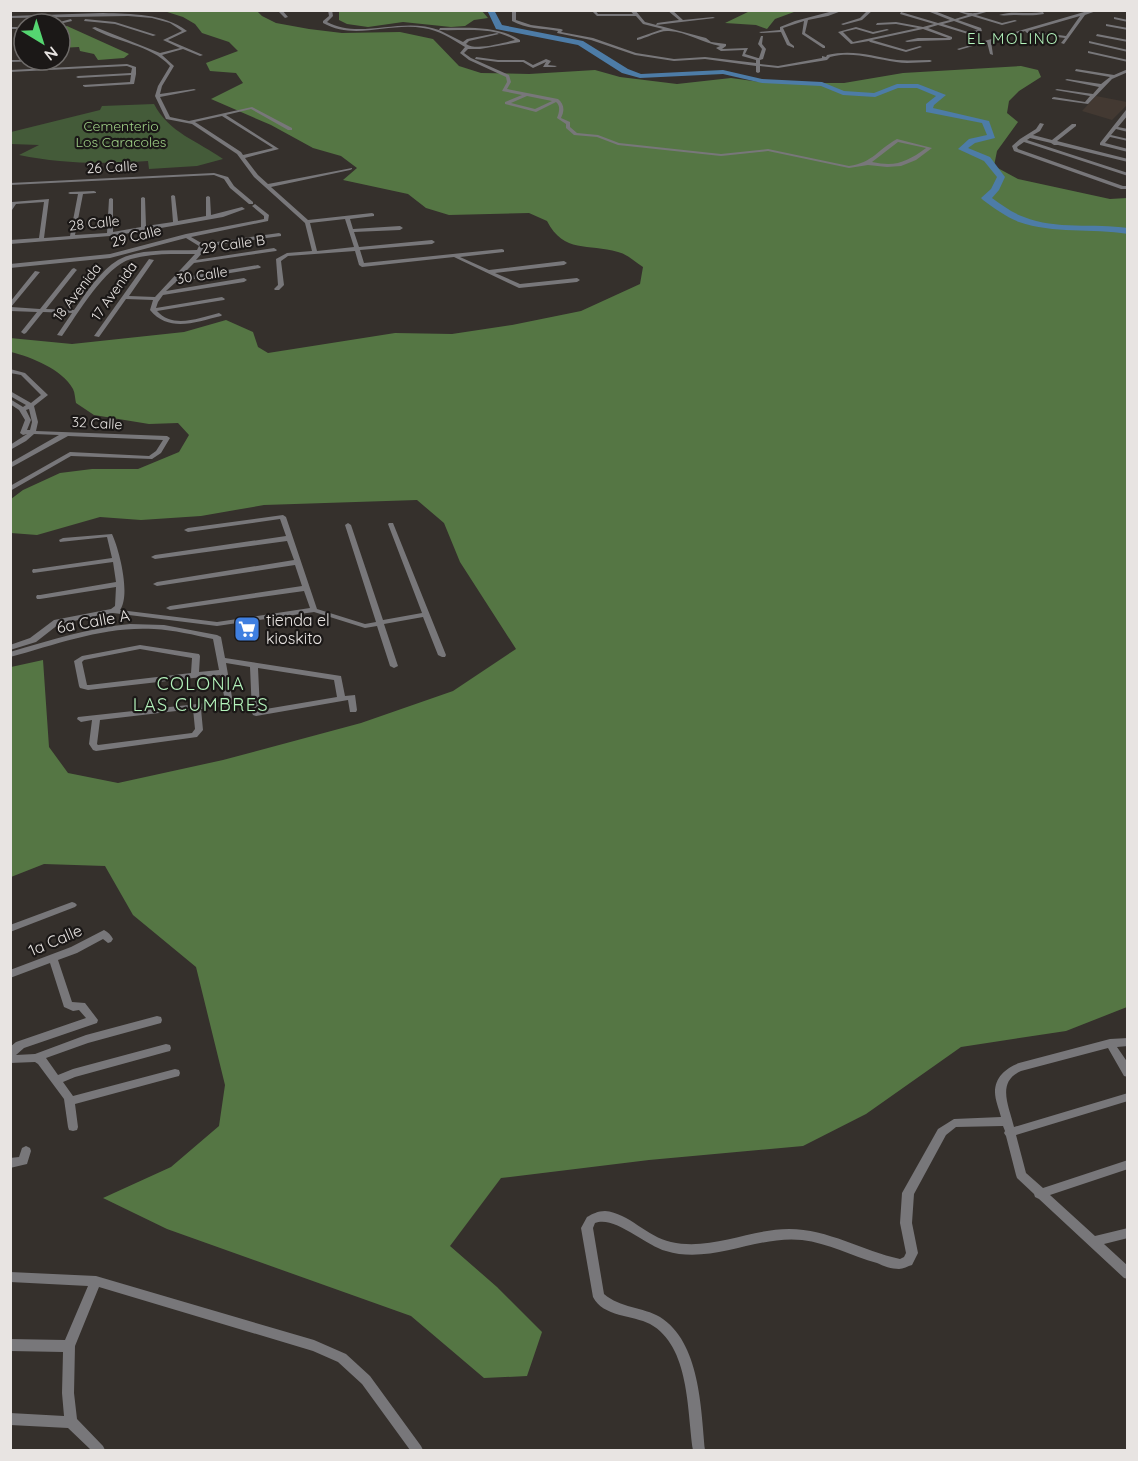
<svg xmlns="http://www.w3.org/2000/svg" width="1138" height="1461" font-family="Quicksand,sans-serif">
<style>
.built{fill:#433932}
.green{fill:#445b39}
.forest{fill:#557644}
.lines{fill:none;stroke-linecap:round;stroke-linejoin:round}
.river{fill:#4d7ca7;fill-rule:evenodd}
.minor{fill:#78777a;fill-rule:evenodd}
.labels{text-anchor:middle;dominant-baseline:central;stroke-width:4.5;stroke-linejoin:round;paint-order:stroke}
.far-park-label{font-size:14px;fill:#a1d388;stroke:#1b1817}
.far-street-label{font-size:14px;fill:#e8e4e2;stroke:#1b1817}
.far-neighbourhood-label{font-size:15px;letter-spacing:1.5px;fill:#b4f4bc;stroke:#1b1817}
.poi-label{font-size:16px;fill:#e8e4e2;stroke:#1b1817;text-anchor:start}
.street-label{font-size:16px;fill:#e8e4e2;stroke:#1b1817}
.neighbourhood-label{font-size:18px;letter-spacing:1.5px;fill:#b4f4bc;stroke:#1b1817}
</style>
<rect width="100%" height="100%" fill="#35302c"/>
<path class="built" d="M 1096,96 L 1127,102 L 1127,105 L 1112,120 L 1082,111 Z"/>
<path class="green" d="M 154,104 C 169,133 198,141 223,159 L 197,166 L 149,169 L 148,161 C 103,164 62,164 19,155 L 39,145 L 11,144 L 11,132 L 100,110 L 102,106 Z"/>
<g class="forest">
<path d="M 164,11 L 257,11 L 262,16 L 276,23 L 309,29 L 342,33 L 400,32 L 433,39 L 459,66 L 481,73 L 529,74 L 595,70 L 620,77 L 677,84 L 731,78 L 767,83 L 844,83 L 903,73 L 1021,66 L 1038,70 L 1041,77 L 1019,91 L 1009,101 L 1007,113 L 1018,122 L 997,151 L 994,166 L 1018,179 L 1110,199 L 1127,198 L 1127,1007 L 1066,1031 L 961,1047 L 866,1114 L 803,1146 L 649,1160 L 501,1178 L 450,1246 L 497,1287 L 542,1332 L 527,1376 L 484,1378 L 411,1316 L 167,1229 L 103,1198 L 171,1167 L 219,1126 L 225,1085 L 196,967 L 133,915 L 105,866 L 44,864 L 11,877 L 11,667 L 43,660 L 49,747 L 68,773 L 118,783 L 223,760 L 361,723 L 453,691 L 516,649 L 460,562 L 444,523 L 417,500 L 264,505 L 201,516 L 141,520 L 100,517 L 37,535 L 11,533 L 11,499 L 23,490 L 60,473 L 92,469 L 138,469 L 179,452 L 189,435 L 178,423 L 149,424 L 94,415 L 76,403 C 75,399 75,393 73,389 C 62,369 31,357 11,352 L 10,338 L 72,344 L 184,332 L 226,320 L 253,332 L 258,347 L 268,353 L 395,333 L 452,334 L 512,325 L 581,311 L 640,284 L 643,267 C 635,262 627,254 618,252 C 588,243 564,254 547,221 L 529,213 L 449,215 L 426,208 L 408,194 L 343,180 L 357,168 L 341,156 L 313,148 L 271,125 L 211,99 L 243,83 L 236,73 L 210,71 L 206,63 L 238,51 L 229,42 L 202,33 L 195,24 L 183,17 Z"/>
<path d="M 339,11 L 482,11 L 488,18 L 474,20 L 465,26 L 451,27 L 403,22 L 368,27 L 347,24 L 339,20 Z"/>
<path d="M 792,11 L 794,12 L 775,19 L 767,29 L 756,25 L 725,23 L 750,11 Z"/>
<path d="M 67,26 L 129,54 L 124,58 L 98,60 L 94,54 L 80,51 L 79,47 L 60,48 L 60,27 Z"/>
</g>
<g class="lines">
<path class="river" d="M 487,10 L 494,10 L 502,25 L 583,41 L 628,69 L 641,74 L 723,70 L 762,79 L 822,82 L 844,91 L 874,93 L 897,84 L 918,84 L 946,95 L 934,105 L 933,108 L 989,121 L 995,138 L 975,143 L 968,148 L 990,157 L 1005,177 L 999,190 L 992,198 C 1002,205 1012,213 1024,217 C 1056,230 1094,223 1128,228 L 1128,234 C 1092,228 1053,234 1019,222 C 1006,217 994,208 983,200 L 981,198 L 991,189 L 997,177 L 984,161 L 958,149 L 969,139 L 987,135 L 982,123 L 926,112 L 926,104 L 936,96 L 917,88 L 898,88 L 875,97 L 843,95 L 821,86 L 762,83 L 723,74 L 640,78 L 622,73 L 578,45 L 496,29 Z"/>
<g class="minor">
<path d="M 277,10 L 282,10 L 288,17 L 285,18 Z"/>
<path d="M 328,10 L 332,10 L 333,16 L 327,22 C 360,40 402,16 439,30 L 440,28 C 467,28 496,25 520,40 L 520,42 L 480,49 L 468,49 L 464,53 L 471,58 L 509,75 L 511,82 L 507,89 L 558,99 C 564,104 565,110 561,118 L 570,122 L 570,127 L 577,133 L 598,135 L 619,143 L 721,154 L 768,149 L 849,166 C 874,162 877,150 897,139 L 932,148 L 916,160 L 901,166 L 887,167 L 868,165 L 849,168 L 768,151 L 721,156 L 618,145 L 597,137 L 574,135 L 566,128 L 566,124 L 557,118 C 559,113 561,106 556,102 L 536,112 L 505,104 L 505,102 L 522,95 L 502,91 L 507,82 L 506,77 L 469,60 L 460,53 L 465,47 C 452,39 439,30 423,28 C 389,22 355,41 323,23 L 323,21 L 329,16 ZM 439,30 C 465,31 493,26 515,40 C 503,43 476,51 466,44 L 469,41 L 499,34 L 497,33 L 467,39 L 463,42 ZM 527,96 L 552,101 L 535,109 L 511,103 ZM 898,142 L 926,148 C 907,162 896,167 872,162 Z"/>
<path d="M 512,10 L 516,10 L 516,20 L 531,25 L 561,29 L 563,30 L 561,32 L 593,38 L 636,53 L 674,59 L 705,57 L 756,63 L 756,60 L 742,56 L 744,50 L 721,51 L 716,48 L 720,46 C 703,43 687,32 669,31 C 659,30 647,38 637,40 L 637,38 L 663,29 L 643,24 L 636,16 L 597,16 L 591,10 L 595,10 L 598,14 L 633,14 L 630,10 L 635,10 L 645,22 L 706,38 L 711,42 L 726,44 L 726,46 L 722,49 L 748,48 L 745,54 L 758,58 L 759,58 L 762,49 L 758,44 L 761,36 L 763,36 L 762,44 L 766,49 L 763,59 L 760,60 L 760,64 L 778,66 L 822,58 L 822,56 L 826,57 L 827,55 C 853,49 871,56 897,60 C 908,61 919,60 930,60 L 932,61 L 930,62 C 919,62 907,64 896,62 C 873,59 853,51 830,57 L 827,60 L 778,68 L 760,66 L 760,72 L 758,73 L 756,72 L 756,66 L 705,59 L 674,61 L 635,55 L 591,40 L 557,33 L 558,31 C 542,28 526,29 512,21 Z"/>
<path d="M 667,10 L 672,10 L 683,20 L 713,17 L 715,18 L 656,25 L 657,23 L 679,20 Z"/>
<path d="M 837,10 L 844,10 L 828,16 L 808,20 L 805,33 L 825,46 L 825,48 L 823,48 L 802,34 L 804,21 L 783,28 L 790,43 L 794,46 L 794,48 L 787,45 L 781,32 L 761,33 L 759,32 L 780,30 L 780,27 L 795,21 Z"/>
<path d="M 868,10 L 873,10 L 862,20 L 843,25 L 841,24 L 860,18 Z"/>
<path d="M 925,10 L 932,10 L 955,19 L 968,15 L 953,10 C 960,10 964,13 970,13 C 977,14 985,10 993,10 L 976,15 L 1002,23 L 1015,20 L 1017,21 L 1002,25 L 972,16 L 958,20 L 981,28 L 982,31 L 968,34 L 938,25 L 928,28 L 952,37 L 952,39 L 950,40 L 918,41 L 907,42 L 905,41 L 918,38 L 948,38 L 923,29 L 872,40 L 906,50 L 920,46 L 922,47 L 906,52 L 870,42 L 869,41 L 851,44 L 838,32 L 856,27 L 873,32 L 887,29 L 889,30 L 873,34 L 856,29 L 843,32 L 853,42 L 918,28 L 896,24 L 876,25 L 877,23 L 896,22 L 923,27 L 934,24 L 900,14 L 901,12 L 938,23 L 950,20 ZM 954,21 L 978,30 L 968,32 L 943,24 Z"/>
<path d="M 1091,10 L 1099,10 L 1085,15 L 1064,44 L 1061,43 L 1065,38 L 1027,33 L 1025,31 L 991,41 L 993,55 L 990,54 L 987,42 L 959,50 L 957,49 ZM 1080,16 L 1066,36 L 1028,31 Z"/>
<path d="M 1043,12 L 1044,14 C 1034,16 1024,15 1014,15 C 1009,15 1004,16 999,15 C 1013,10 1028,15 1043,12 Z"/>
<path d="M 103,13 C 132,14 163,13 187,31 L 168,40 L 203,55 L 200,56 L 183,49 L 162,55 L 174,66 L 162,86 L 160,94 L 194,89 L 196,90 L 160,97 L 170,117 L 189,121 L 252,107 L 292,128 L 292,130 L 288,130 L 251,109 L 226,115 L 279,149 L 245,158 L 258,175 L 268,184 L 352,168 L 352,169 L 350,170 L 271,187 L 308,220 L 372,213 L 374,214 L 374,216 L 350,219 L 353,229 L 400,226 L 403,228 L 400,230 L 354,232 L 359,247 L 432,240 L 435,242 L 432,244 L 360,250 L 364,263 L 502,249 L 504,250 L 504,252 L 460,257 L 489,270 L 564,261 L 567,263 L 564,265 L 495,273 L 520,284 L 577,278 L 580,280 L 577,282 L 519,288 L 454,257 L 362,267 L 359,265 L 355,251 L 288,256 L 281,261 L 284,285 L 279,290 L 275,290 L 274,289 L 278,285 L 276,259 L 287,253 L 312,251 L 305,223 L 254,177 L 237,154 L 192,124 L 166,119 L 155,96 L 158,86 L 170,66 C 150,44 117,43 92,28 L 95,27 L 160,53 L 180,48 L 163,40 L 182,31 L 170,23 L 152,18 L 128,16 L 10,18 L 10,16 ZM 222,116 L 273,148 L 243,155 L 241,152 L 195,122 ZM 345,219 L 354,247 L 317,251 L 310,223 Z"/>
<path d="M 1114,17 L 1128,20 L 1128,22 L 1114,19 Z"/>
<path d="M 71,19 L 72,21 L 59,24 L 52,24 Z"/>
<path d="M 85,19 L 115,22 L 156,35 L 153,36 L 115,24 L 84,21 Z"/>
<path d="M 1106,24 L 1128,28 L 1128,30 L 1106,26 Z"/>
<rect x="10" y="27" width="14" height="2"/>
<path d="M 1097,34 L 1128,40 L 1128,42 L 1096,36 Z"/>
<path d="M 1089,41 L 1128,50 L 1128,52 L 1089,43 Z"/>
<path d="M 1088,51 L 1128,60 L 1128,62 L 1088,53 Z"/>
<path d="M 476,57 L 498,60 L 524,60 L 533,65 L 546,59 L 551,61 L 548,65 L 557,66 L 555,67 L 543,67 L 546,62 L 533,68 L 523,62 L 498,62 L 475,59 Z"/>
<path d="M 10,60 L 50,60 L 48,61 L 10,62 Z"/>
<path d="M 127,64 L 136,67 L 136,74 L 134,84 L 85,87 L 83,86 L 83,85 L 130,82 L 131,75 L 78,78 L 76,77 L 78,76 L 131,73 L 132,68 L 127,66 L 10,72 L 10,70 Z"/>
<path d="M 1076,69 L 1114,75 L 1128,69 L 1128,72 L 1112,79 L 1088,104 L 1052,99 L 1052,98 L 1054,97 L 1085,102 L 1090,96 L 1055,90 L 1057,89 L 1093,94 L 1099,87 L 1065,80 L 1067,79 L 1101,84 L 1110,77 L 1075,71 Z"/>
<path d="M 1126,110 L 1128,110 L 1128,115 L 1118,127 L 1128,129 L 1128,132 L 1116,129 L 1111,135 L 1128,139 L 1128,141 L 1110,137 L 1105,143 L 1128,149 L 1128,152 L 1100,145 L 1100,143 Z"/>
<path d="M 1040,123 L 1044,124 L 1040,131 L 1033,135 L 1052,140 L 1072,124 L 1076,124 L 1076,126 L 1057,141 L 1128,159 L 1128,162 L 1058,145 L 1054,145 L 1051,143 L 1030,138 L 1027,140 L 1128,173 L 1128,176 L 1024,142 L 1017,147 L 1018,149 L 1123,186 L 1128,186 L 1128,189 L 1121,189 L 1014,151 L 1012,146 L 1020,139 L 1036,129 Z"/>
<path d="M 214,173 L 228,177 L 234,186 L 253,202 L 253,204 L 249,204 L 230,188 L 224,179 L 214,175 L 10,185 L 10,183 Z"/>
<path d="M 94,191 L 96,192 L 96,193 L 83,194 L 75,235 L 107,233 L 109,199 L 111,198 L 113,199 L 113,232 L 141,227 L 141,198 L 143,197 L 145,198 L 146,226 L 173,222 L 171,196 L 173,195 L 175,196 L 178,221 L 206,216 L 206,197 L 208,196 L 210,197 L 211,215 L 242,207 L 245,209 L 223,217 L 144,231 L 110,236 L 10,244 L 10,240 L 39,238 L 44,202 L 16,204 L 10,213 L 10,205 L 12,202 L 49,199 L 44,238 L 70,236 L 78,194 L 70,194 L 68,193 L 70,192 Z"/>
<path d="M 255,204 L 269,215 L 268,221 L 191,237 L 203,244 L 279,233 L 281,234 L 281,236 L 204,247 L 203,252 L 196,260 L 274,248 L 277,250 L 276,251 L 194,263 L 179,278 L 258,265 L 261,267 L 260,268 L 176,282 L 166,291 L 244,278 L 247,280 L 244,282 L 163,295 L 158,302 L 156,308 L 222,297 L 225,299 L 224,300 L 157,311 C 173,329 199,318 219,313 L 222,315 L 221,316 C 196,322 169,333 150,310 L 153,300 L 126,299 L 99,337 L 94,336 L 149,259 L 154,260 L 129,296 L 155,297 L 195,254 C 174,254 152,253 131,259 C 105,266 77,315 62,336 L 57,335 L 72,313 L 43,312 L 26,333 L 24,334 L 21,332 L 37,312 L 10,311 L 10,302 L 35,271 L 40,272 L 11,307 L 40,309 L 72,269 L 74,268 L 77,270 L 76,271 L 46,309 L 74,310 C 86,293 100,271 118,260 C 139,248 173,251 197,250 L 199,246 L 186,238 L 110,258 L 10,268 L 10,264 L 110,254 L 186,234 L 264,219 L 264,216 L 252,206 Z"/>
<path d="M 10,369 L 25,373 L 48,395 L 34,406 L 38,422 L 36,431 L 167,436 L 170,438 L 161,453 L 152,459 L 71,456 L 10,491 L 10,486 L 70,452 L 149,456 L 156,451 L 163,440 L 68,436 L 10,468 L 10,463 L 59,435 L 34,434 L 26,441 L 10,450 L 10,445 L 27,434 L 23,435 L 20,433 L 25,420 L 19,410 L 10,404 L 10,399 L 23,407 L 26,405 L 10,396 L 10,391 L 31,403 L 41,395 L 21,375 L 10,373 ZM 29,409 L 32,422 L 30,430 L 27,430 L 31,420 L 26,410 Z"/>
<path d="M 283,515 L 286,517 L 317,609 L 365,624 L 376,622 L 345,525 L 348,523 L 351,525 L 383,620 L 422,613 L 388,524 L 389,523 L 393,523 L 446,655 L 445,657 L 442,657 L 438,655 L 423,617 L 384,624 L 398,666 L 394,668 L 390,666 L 377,626 L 365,628 L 314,612 L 217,626 L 113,613 L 59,624 L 36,642 L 10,650 L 10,645 L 30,638 L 54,620 L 111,609 L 115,606 L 116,587 L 40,599 L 37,599 L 36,597 L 37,595 L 40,595 L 116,582 L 113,562 L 33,573 L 32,571 L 33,569 L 36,569 L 112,558 L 107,537 L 60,542 L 59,540 L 63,538 L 112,534 C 119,549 131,595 120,610 L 217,622 L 310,608 L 304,591 L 170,610 L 166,608 L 170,606 L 302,586 L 295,565 L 157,586 L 153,584 L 157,582 L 294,560 L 287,541 L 155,559 L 151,557 L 155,555 L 286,536 L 280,519 L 188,532 L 184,530 L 188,528 Z"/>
<path d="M 130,624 L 164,625 L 217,635 L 221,637 L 225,658 L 341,676 L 345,696 L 355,695 L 357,710 L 356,712 L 350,712 L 348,700 L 256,716 L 253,715 L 252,713 L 250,667 L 226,663 L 233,703 L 229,706 L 201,709 L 203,730 L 197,737 L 96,751 L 93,750 L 89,744 L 92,720 L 81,722 L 77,719 L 78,717 L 225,701 L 220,675 L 88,690 L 80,688 L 79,686 L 74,661 L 82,656 L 140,645 L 199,654 L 200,656 L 199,672 L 219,670 L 213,639 C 194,635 174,630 154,629 C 104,626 58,644 10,657 L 10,652 C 50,640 89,628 130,624 ZM 140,649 L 192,658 L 191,673 L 89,685 L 87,685 L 82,662 L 84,660 ZM 258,668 L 334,680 L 337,697 L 260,710 ZM 193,709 L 195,729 L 192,733 L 98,745 L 97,744 L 100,720 Z"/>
<path d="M 72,902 L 75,903 L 77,905 L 75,907 L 10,932 L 10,925 Z"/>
<path d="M 104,930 C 108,932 111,935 113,939 L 111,942 L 108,943 L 103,939 L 77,953 L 58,960 L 72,1002 L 85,1003 L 98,1020 L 97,1023 L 24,1048 L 16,1055 L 35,1054 L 86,1035 L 157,1016 L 161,1017 L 162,1020 L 161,1023 L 88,1043 L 46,1058 L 58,1075 L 73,1069 L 166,1044 L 170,1045 L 171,1048 L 170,1051 L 166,1052 L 75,1077 L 63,1082 L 73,1096 L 175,1069 L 179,1070 L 180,1073 L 179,1076 L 175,1077 L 75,1104 L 78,1127 L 77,1130 L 73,1131 L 69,1130 L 68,1127 L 64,1099 L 38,1064 L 35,1062 L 10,1063 L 10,1047 L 16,1042 L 86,1018 L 79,1010 L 73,1011 L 64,1007 L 50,963 L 10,978 L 10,970 L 71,947 Z"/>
<path d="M 1128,1038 L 1128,1046 L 1117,1047 L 1128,1063 L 1128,1077 L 1124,1076 L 1108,1048 L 1021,1071 C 996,1082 1009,1106 1014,1127 L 1128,1093 L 1128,1101 L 1016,1135 L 1026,1173 L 1043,1188 L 1128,1160 L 1128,1169 L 1050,1195 L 1095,1236 L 1128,1228 L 1128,1238 L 1104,1244 L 1128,1266 L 1128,1279 L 1124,1278 L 1039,1199 L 1035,1197 L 1034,1194 L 1017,1178 L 1016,1175 L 1006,1136 L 1004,1133 L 1005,1131 L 1003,1126 L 956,1127 L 946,1135 L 914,1194 L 912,1223 L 918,1253 L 912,1265 C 908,1266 903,1269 899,1269 C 892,1269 883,1266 877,1263 C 852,1256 828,1243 802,1240 C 757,1235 711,1265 666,1251 C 645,1245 614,1215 595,1223 L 593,1228 L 604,1294 C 620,1308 643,1307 660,1317 C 700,1342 701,1408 705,1450 L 693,1450 C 687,1411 690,1346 650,1324 C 633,1315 603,1317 593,1297 L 581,1228 L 587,1217 C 592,1214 598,1211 605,1211 C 629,1213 647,1237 671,1242 C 711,1251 750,1229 789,1229 C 828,1229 863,1251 900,1259 L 904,1257 L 906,1253 L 900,1223 L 902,1193 L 938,1129 L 954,1119 L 1001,1117 C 999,1109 995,1100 995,1092 C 995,1077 1006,1068 1019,1063 L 1110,1039 Z"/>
<path d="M 26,1146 L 30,1148 L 31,1151 L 27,1164 L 10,1168 L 10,1158 L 19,1157 L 22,1148 Z"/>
<path d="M 10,1272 L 96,1276 L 314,1340 L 346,1354 L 370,1376 L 421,1446 L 423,1450 L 410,1450 L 362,1384 L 338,1362 L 313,1351 L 99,1287 L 75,1346 L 74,1393 L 77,1419 L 103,1446 L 105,1450 L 91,1450 L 68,1428 L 10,1425 L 10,1413 L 64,1416 L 62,1393 L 63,1352 L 10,1351 L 10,1339 L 65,1340 L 88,1286 L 10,1282 Z"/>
</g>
</g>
<defs>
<symbol id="supermarket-square" viewBox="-11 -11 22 22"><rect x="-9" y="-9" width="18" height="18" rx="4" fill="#3f7fe0" stroke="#1b1817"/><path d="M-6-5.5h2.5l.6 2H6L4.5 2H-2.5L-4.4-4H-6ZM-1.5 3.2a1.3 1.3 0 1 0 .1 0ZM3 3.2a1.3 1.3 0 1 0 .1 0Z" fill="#fff"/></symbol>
</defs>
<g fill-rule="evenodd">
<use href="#supermarket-square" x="232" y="614" width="30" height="30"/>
</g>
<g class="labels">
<g class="far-park-label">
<text x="121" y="126">Cementerio<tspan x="121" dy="16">Los Caracoles</tspan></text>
</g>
<g class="far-street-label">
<text transform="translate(112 167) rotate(-3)">26 Calle</text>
<text transform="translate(94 223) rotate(-6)">28 Calle</text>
<text transform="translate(136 236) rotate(-14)">29 Calle</text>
<text transform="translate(233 244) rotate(-8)">29 Calle B</text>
<text transform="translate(202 275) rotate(-9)">30 Calle</text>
<text transform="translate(114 291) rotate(-55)">17 Avenida</text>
<text transform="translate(77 292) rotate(-52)">18 Avenida</text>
<text transform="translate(97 423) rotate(3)">32 Calle</text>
</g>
<g class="far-neighbourhood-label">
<text x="1013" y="38">EL MOLINO</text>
</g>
<g class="poi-label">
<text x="266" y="620">tienda el<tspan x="266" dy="18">kioskito</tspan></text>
</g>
<g class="street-label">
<text transform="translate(93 621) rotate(-10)">6a Calle A</text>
<text transform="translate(55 940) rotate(-23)">1a Calle</text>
</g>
<g class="neighbourhood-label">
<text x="201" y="683">COLONIA<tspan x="201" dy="21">LAS CUMBRES</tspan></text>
</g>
</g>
<rect width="1138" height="1461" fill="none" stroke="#e8e4e2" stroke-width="24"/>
<g transform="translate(42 42) rotate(142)"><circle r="28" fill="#1b1817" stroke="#6d6a68" stroke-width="1.5"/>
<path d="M0-4.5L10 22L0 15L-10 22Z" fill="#55d671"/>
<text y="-9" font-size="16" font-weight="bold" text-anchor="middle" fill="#e8e4e2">N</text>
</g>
</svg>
